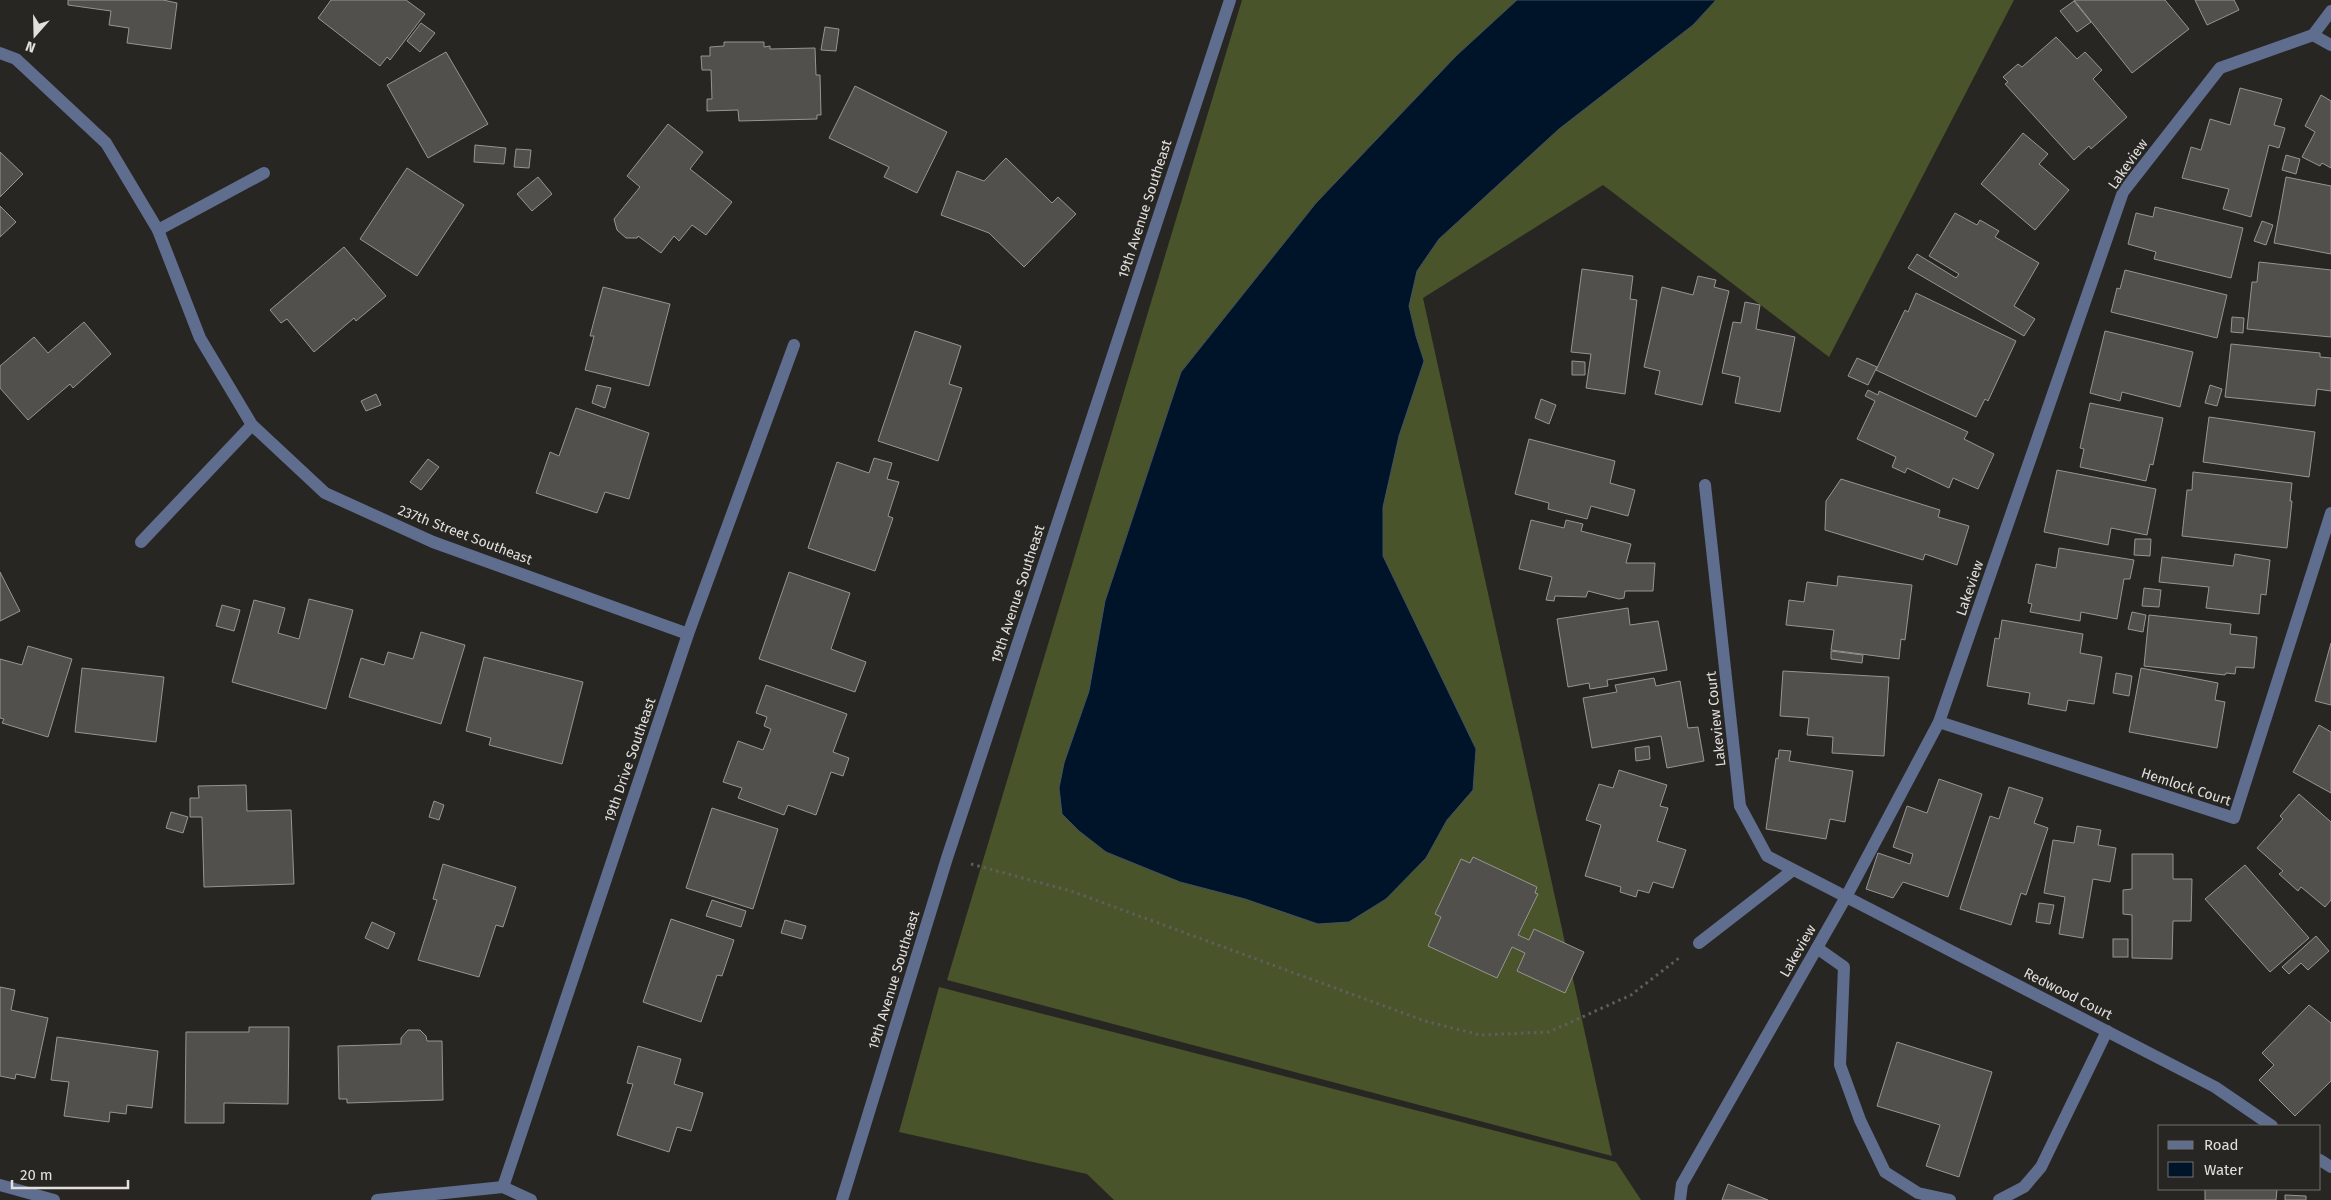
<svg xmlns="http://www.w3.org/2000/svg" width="2331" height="1200" font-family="'Fira Sans',sans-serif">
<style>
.forest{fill:#49542a}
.water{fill:#001429;stroke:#44515f}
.building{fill:#52504c;stroke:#979591}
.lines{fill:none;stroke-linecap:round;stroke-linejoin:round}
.path{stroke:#605e5b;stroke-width:3;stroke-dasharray:2.5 4;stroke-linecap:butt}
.minor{stroke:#5f6d8f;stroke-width:12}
.labels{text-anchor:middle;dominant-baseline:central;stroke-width:4.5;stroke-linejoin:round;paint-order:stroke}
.street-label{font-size:14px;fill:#e1e0dd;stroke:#282623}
</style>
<rect width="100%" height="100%" fill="#282623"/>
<g class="forest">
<path d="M 1242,0 L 1517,0 L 1456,56 L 1316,203 L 1181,372 L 1105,601 L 1089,691 L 1064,763 L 1106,852 L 1180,882 L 1245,899 L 1426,858 L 1447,820 L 1473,789 L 1476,749 L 1383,556 L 1383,507 L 1399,436 L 1424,361 L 1416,336 L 1409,306 L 1417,271 L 1439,239 L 1559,128 L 1693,25 L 1716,0 L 2014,0 L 1829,357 L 1603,185 L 1423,298 L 1612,1156 L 947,980 Z"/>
<path d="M 939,987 L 1616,1162 L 1641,1200 L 1114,1200 L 1087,1174 L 899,1132 Z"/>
</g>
<path class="water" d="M 1517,0 L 1716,0 L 1693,25 L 1559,129 L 1439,239 L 1417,271 L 1409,306 L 1416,336 L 1424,361 L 1399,436 L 1383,507 L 1383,556 L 1476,749 L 1473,790 L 1447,820 L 1426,858 L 1386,899 L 1349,922 L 1318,924 L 1245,899 L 1180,882 L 1106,852 L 1079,831 L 1062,814 L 1059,788 L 1064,763 L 1089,691 L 1105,601 L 1181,372 L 1316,203 L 1456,56 Z"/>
<g class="building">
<path d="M 68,0 L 163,0 L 177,3 L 171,49 L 127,43 L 129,28 L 109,25 L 111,11 L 68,5 Z"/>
<path d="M 331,0 L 406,0 L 425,14 L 390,60 L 387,57 L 380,66 L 318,18 Z"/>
<path d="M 2074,0 L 2165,0 L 2189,29 L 2132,73 Z"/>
<path d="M 2195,0 L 2234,0 L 2239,10 L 2207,25 Z"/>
<path d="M 2074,1 L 2091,22 L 2077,32 L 2060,11 Z"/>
<path d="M 421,23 L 435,33 L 420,52 L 407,41 Z"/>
<path d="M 825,27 L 839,29 L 836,51 L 821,50 Z"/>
<path d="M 2056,37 L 2077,59 L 2085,52 L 2102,70 L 2093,79 L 2127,117 L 2091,149 L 2089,146 L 2074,160 L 2005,84 L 2008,82 L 2003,77 L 2018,64 L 2022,67 Z"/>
<path d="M 724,42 L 764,42 L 764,47 L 770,46 L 770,49 L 815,48 L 816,75 L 820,75 L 821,115 L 817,115 L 817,119 L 739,121 L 738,110 L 707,111 L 707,99 L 712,99 L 711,70 L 702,70 L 701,56 L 710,56 L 710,47 L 724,46 Z"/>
<path d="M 446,52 L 488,124 L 428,158 L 387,85 Z"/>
<path d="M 855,86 L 947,132 L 917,193 L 884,177 L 889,167 L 829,138 Z"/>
<path d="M 2240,88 L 2282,99 L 2274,125 L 2285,128 L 2279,148 L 2269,145 L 2251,217 L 2223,209 L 2229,189 L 2182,178 L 2191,147 L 2201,150 L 2210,119 L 2230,125 Z"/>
<path d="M 2321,95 L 2331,101 L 2331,168 L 2322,163 L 2320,166 L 2302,157 L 2315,132 L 2305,126 Z"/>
<path d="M 668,124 L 703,152 L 690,169 L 732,202 L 706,235 L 692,225 L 679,241 L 674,236 L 661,253 L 638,236 L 637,238 L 626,238 L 617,230 L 614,219 L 640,187 L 627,176 Z"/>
<path d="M 2023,133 L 2048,154 L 2039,164 L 2069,190 L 2035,230 L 1981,184 Z"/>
<path d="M 475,145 L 506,148 L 504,164 L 474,162 Z"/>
<path d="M 516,149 L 531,150 L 529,168 L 514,167 Z"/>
<path d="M 0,152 L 23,174 L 0,197 Z"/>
<path d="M 2286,155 L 2300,159 L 2296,174 L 2282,170 Z"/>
<path d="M 1006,158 L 1052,203 L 1058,197 L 1076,214 L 1024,267 L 989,233 L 941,215 L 957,171 L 984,181 Z"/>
<path d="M 407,168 L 464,205 L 417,276 L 360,239 Z"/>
<path d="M 538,177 L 552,194 L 532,211 L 517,194 Z"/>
<path d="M 2286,177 L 2331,186 L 2331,254 L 2274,243 Z"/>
<path d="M 0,206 L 16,222 L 0,237 Z"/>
<path d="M 2155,207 L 2243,228 L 2231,278 L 2154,259 L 2156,252 L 2128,244 L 2136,213 L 2153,217 Z"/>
<path d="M 1955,213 L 1977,225 L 1980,220 L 1999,231 L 1995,237 L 2039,263 L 2014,306 L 2035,319 L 2024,336 L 1908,268 L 1917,254 L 1956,278 L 1959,274 L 1929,256 Z"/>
<path d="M 2262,221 L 2273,225 L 2266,245 L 2254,241 Z"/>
<path d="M 344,247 L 386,296 L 356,321 L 354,318 L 314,352 L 287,319 L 281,323 L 270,310 Z"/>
<path d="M 2259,262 L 2331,270 L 2331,337 L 2247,329 L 2252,282 L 2257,282 Z"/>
<path d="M 1582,269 L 1633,276 L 1630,299 L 1637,300 L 1625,394 L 1586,388 L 1591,354 L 1571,352 Z"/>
<path d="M 2125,270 L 2227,295 L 2217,338 L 2111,312 L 2117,288 L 2120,289 Z"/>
<path d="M 1698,276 L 1716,280 L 1714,287 L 1729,291 L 1702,405 L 1655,394 L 1660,371 L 1644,367 L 1662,287 L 1693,295 Z"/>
<path d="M 603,287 L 670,304 L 649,386 L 585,370 L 594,336 L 590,336 Z"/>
<path d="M 1916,293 L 2016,341 L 1988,401 L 1985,399 L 1976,417 L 1876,370 L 1905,310 L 1908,312 Z"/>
<path d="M 1745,302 L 1760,305 L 1756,329 L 1795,337 L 1780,412 L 1735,403 L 1740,377 L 1722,373 L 1733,322 L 1741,323 Z"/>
<path d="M 2232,317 L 2244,318 L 2243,333 L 2231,332 Z"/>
<path d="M 84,322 L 111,354 L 73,388 L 70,384 L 28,420 L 0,388 L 0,366 L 34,337 L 48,353 Z"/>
<path d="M 915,331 L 961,346 L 949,384 L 962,388 L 938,461 L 878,441 Z"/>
<path d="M 2105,331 L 2193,352 L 2180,407 L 2122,392 L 2120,401 L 2090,393 Z"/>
<path d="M 2231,344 L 2320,353 L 2320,357 L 2331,358 L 2331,391 L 2317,389 L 2315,406 L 2225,397 Z"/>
<path d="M 1857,358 L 1877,367 L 1868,385 L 1848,376 Z"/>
<path d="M 1572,361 L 1585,362 L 1585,375 L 1572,375 Z"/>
<path d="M 597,385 L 611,388 L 605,408 L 592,403 Z"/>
<path d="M 2210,385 L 2222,389 L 2217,406 L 2205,403 Z"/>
<path d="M 1868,390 L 1878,395 L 1879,391 L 1968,432 L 1964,439 L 1994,454 L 1978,489 L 1953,478 L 1949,488 L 1907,468 L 1905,473 L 1892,467 L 1896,457 L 1857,439 L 1875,401 L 1865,396 Z"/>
<path d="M 376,394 L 381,405 L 366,411 L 361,401 Z"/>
<path d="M 1541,399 L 1556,405 L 1549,424 L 1535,418 Z"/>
<path d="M 2090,403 L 2163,418 L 2153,465 L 2150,464 L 2146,481 L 2080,467 L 2084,449 L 2080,448 Z"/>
<path d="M 576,408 L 649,433 L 629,499 L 605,492 L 597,513 L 536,493 L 550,452 L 559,456 Z"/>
<path d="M 2209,417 L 2315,432 L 2309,477 L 2203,462 Z"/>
<path d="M 1529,439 L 1615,461 L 1610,483 L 1635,490 L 1628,516 L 1591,506 L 1587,519 L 1548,509 L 1549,503 L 1515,494 Z"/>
<path d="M 874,458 L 892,463 L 887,479 L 899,482 L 888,516 L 893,518 L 875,571 L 808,548 L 837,462 L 869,473 Z"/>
<path d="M 428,459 L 439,467 L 421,490 L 410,482 Z"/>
<path d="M 2057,470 L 2156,489 L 2147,535 L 2111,528 L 2108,545 L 2044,532 Z"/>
<path d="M 2193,472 L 2292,483 L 2290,501 L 2292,501 L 2287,548 L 2182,536 L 2187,490 L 2192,490 Z"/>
<path d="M 1841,479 L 1940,510 L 1938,517 L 1969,526 L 1957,565 L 1925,554 L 1923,560 L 1825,530 L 1826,501 Z"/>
<path d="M 1531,520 L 1564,528 L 1566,520 L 1583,524 L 1581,531 L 1631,544 L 1626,563 L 1655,563 L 1653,591 L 1625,591 L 1624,598 L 1619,599 L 1588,591 L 1586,597 L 1555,596 L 1554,601 L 1546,600 L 1552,577 L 1519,569 Z"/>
<path d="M 2135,539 L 2151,539 L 2150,556 L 2134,555 Z"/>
<path d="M 2059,548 L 2134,560 L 2130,579 L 2124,579 L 2117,619 L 2081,612 L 2080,621 L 2030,612 L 2032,604 L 2028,603 L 2036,564 L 2056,568 Z"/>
<path d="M 2235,554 L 2270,560 L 2266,595 L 2261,594 L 2259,614 L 2206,608 L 2209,587 L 2159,582 L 2162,557 L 2233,566 Z"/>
<path d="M 0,572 L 20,611 L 0,621 Z"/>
<path d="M 789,572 L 850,593 L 831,649 L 866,662 L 855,692 L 759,659 Z"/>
<path d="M 1838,576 L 1912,585 L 1905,640 L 1901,639 L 1899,659 L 1831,650 L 1834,630 L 1786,625 L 1789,600 L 1804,602 L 1807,582 L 1837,586 Z"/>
<path d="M 2144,588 L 2161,590 L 2159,607 L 2142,606 Z"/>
<path d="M 309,599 L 353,610 L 326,709 L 232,682 L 254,600 L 285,608 L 278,633 L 299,639 Z"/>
<path d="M 222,605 L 240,610 L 234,631 L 216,626 Z"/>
<path d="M 1628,608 L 1630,625 L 1658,621 L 1667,670 L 1607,680 L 1608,686 L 1590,689 L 1589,683 L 1568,687 L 1557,619 Z"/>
<path d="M 2132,612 L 2146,615 L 2143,632 L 2128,629 Z"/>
<path d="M 2149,615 L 2231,624 L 2230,634 L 2257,637 L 2254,668 L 2236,667 L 2235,674 L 2226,673 L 2225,675 L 2144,666 Z"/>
<path d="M 2002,620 L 2083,634 L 2080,653 L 2102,657 L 2094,704 L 2068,700 L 2066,711 L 2028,704 L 2030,693 L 1987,686 L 1995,638 L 1999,639 Z"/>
<path d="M 421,632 L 465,645 L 441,724 L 349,697 L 361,658 L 384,665 L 388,652 L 413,659 Z"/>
<path d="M 2331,643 L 2331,705 L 2315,701 Z"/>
<path d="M 28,646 L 72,659 L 48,737 L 2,723 L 4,719 L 0,718 L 0,659 L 22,665 Z"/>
<path d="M 1831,651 L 1863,655 L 1862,663 L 1831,659 Z"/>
<path d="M 484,657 L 583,682 L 562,764 L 489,745 L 491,738 L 466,731 Z"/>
<path d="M 82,668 L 164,677 L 156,742 L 75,732 Z"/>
<path d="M 2141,668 L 2218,683 L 2215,700 L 2225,702 L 2217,748 L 2129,732 Z"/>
<path d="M 1783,671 L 1889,677 L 1884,756 L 1832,753 L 1833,737 L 1807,735 L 1809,718 L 1780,716 Z"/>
<path d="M 2116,673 L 2132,676 L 2129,696 L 2113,693 Z"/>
<path d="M 1654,678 L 1656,686 L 1680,681 L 1688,728 L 1698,727 L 1704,761 L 1667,768 L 1661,736 L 1592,748 L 1583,698 L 1617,692 L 1615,685 Z"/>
<path d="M 766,685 L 847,714 L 833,752 L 849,758 L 843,776 L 831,772 L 816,815 L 788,805 L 784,815 L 738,798 L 742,788 L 723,782 L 738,741 L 763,750 L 771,729 L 764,726 L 767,717 L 756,713 Z"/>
<path d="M 2319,725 L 2331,732 L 2331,793 L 2293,772 Z"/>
<path d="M 1649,746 L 1650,759 L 1636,761 L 1635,748 Z"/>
<path d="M 1779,750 L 1791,751 L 1789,761 L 1853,771 L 1845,822 L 1830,819 L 1826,839 L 1766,829 L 1776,758 L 1778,759 Z"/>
<path d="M 1619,770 L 1667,785 L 1660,806 L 1668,808 L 1657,841 L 1686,850 L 1673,888 L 1653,882 L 1649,893 L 1638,890 L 1636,897 L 1620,892 L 1621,887 L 1585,876 L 1601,825 L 1586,820 L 1599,784 L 1613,788 Z"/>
<path d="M 1939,779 L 1982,794 L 1948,897 L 1903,882 L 1893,898 L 1866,889 L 1878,853 L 1910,864 L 1913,854 L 1893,847 L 1907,806 L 1927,813 Z"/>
<path d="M 246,785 L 247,811 L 291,810 L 294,884 L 204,887 L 202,817 L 190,817 L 190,798 L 199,798 L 198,786 Z"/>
<path d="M 2009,787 L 2043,798 L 2034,823 L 2048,828 L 2026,895 L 2021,893 L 2011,925 L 1960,909 L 1990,816 L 1999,819 Z"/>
<path d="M 2299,794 L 2331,822 L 2331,900 L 2325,907 L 2301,887 L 2298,891 L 2279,874 L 2283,871 L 2257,848 L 2283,819 L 2280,816 Z"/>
<path d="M 434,801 L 444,805 L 439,820 L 429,817 Z"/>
<path d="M 712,808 L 778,829 L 753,909 L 686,888 Z"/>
<path d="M 171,812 L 188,817 L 183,833 L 166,828 Z"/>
<path d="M 2077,826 L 2101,830 L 2098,845 L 2116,848 L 2110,882 L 2093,879 L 2083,938 L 2059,934 L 2065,897 L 2044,893 L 2053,840 L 2074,843 Z"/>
<path d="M 2132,854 L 2173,854 L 2173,879 L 2192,879 L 2191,921 L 2173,921 L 2172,959 L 2132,958 L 2132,915 L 2123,914 L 2123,890 L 2132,889 Z"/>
<path d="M 1473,857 L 1537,887 L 1535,893 L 1538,894 L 1518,935 L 1529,940 L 1534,929 L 1584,952 L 1565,993 L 1517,971 L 1525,953 L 1512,947 L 1497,978 L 1428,946 L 1441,917 L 1435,914 L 1461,859 L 1470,863 Z"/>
<path d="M 443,864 L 516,887 L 503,927 L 496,925 L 479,977 L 418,960 L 437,900 L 433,899 Z"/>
<path d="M 2245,865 L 2309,938 L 2270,972 L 2205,899 Z"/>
<path d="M 712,900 L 746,911 L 741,927 L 706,916 Z"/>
<path d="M 2039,903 L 2054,905 L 2050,924 L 2036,922 Z"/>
<path d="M 671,919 L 734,940 L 722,976 L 717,975 L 701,1022 L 643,1002 Z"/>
<path d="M 785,920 L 806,926 L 802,939 L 781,933 Z"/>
<path d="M 372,922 L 395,933 L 388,949 L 365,938 Z"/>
<path d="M 2316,936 L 2329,951 L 2308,970 L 2301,963 L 2289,974 L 2282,967 Z"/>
<rect x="2113" y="939" width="15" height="18"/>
<path d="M 0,987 L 15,990 L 11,1010 L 48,1018 L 35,1078 L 16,1074 L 15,1079 L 0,1076 Z"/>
<path d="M 2309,1005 L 2331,1023 L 2331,1081 L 2295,1116 L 2259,1080 L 2274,1065 L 2262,1053 Z"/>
<path d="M 249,1027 L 289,1027 L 288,1104 L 224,1103 L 224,1123 L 185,1123 L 186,1032 L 249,1032 Z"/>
<path d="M 408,1030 L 420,1030 L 426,1036 L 427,1041 L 442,1041 L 443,1100 L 347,1103 L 347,1099 L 339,1099 L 338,1046 L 401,1044 L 401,1038 Z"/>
<path d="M 57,1037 L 158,1051 L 152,1108 L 127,1105 L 126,1114 L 110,1112 L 109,1122 L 64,1116 L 69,1082 L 51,1080 Z"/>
<path d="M 1897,1042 L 1992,1072 L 1959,1177 L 1926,1166 L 1940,1125 L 1877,1106 Z"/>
<path d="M 638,1046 L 681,1059 L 674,1084 L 703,1093 L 691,1131 L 677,1127 L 669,1152 L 617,1135 L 633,1084 L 627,1083 Z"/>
<path d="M 1728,1184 L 1768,1200 L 1722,1200 Z"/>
<path d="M 2205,1189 L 2277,1189 L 2276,1200 L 2205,1200 Z"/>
<path d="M 2285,1195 L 2306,1196 L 2306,1200 L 2285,1200 Z"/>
</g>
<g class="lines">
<path class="path" d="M 971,864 L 1071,891 L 1425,1021 L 1480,1035 L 1549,1032 L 1631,995 L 1679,958"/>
<g class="minor">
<path d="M 2313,35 L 2331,11"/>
<path d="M 2313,35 L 2331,45"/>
<path d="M 0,53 L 16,59 L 106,143 L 158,230 L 200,338 L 252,425 L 325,493 L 433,542 L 688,634"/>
<path d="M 158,230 L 264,173"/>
<path d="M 1705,485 L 1740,806 L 1767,856 L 2215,1087 L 2272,1126"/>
<path d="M 141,542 L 252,425"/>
<path d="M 1939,722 L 2234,818 L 2331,513"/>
<path d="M 1699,943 L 1793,870"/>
<path d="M 1817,948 L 1844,967 L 1840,1065 L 1860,1120 L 1885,1172 L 1918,1193 L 1950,1200"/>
<path d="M 2320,1160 L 2331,1167"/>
<path d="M 0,1185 L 54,1200"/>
<path d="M 503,1187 L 688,634 L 794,345"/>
<path d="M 377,1200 L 503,1187 L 531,1200"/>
<path d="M 842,1200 L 947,858 L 1230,0"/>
<path d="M 1680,1200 L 1682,1184 L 1846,897 L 1939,722 L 2123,192 L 2220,68 L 2313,35"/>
<path d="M 1999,1200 L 2024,1187 L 2041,1167 L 2107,1031"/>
</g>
</g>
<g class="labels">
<g class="street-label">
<text transform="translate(2128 164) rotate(-55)">Lakeview</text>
<text transform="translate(1145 209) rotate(-72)">19th Avenue Southeast</text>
<text transform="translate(465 535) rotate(21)">237th Street Southeast</text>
<text transform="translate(1970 588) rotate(-71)">Lakeview</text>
<text transform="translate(1018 594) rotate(-72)">19th Avenue Southeast</text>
<text transform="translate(1716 719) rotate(-96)">Lakeview Court</text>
<text transform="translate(630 760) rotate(-71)">19th Drive Southeast</text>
<text transform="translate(2186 787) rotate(18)">Hemlock Court</text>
<text transform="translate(1798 951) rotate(-60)">Lakeview</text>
<text transform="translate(894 980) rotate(-73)">19th Avenue Southeast</text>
<text transform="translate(2068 994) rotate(27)">Redwood Court</text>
</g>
</g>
<rect x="2158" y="1125" width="162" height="65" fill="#282623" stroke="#72706d"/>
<rect x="2168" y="1141" width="25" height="8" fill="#5f6d8f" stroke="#72706d"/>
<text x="2204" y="1150" font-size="15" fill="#e1e0dd">Road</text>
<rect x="2168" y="1162" width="25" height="15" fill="#001429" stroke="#72706d"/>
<text x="2204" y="1175" font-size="15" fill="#e1e0dd">Water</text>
<g transform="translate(35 35) rotate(200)" stroke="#282623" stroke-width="4" paint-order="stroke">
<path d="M0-4L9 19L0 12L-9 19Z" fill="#e1e0dd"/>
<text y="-8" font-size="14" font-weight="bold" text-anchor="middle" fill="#e1e0dd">N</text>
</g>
<path d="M12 1180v8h116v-8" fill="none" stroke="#e1e0dd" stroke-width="2.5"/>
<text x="20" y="1180" font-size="15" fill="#e1e0dd" stroke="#282623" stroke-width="4" paint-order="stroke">20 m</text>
</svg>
